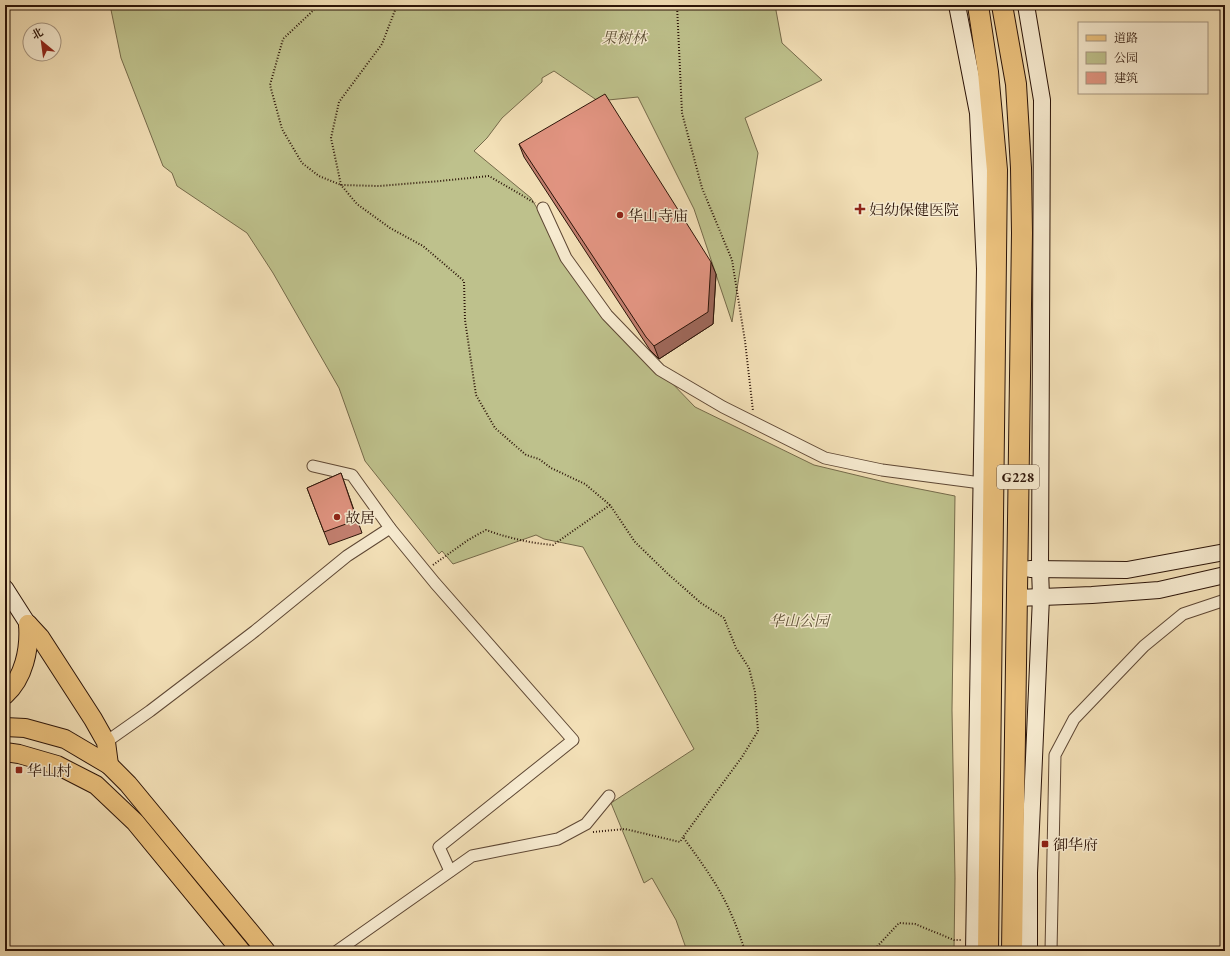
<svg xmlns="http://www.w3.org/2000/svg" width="1230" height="956" font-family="'EB Garamond','Noto Serif SC',serif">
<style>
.green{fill:#bec18c;stroke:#756a4a}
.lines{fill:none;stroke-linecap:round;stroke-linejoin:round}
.street-casing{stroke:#5e4734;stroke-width:13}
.secondary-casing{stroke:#2c1408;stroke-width:18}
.primary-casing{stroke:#2c1408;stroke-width:20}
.highway-casing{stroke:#2c1408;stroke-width:22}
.path{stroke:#2c1408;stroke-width:2;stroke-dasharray:1 2;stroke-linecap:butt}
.street{stroke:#f7ebd0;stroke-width:11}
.secondary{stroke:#f7ebd0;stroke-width:16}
.primary{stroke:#eac07c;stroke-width:18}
.highway{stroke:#eac07c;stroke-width:20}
.wall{fill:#c27f6f;stroke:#2c1408}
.shaded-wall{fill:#9e685a;stroke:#2c1408}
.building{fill:#e19481;stroke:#2c1408}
.poi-dot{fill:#8f2418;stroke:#f7ebd0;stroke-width:1.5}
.labels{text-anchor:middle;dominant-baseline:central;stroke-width:3;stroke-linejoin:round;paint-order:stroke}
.shield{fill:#f7ebd0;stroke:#695444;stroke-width:1}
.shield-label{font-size:14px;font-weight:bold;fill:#2c1408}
.park-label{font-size:15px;font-style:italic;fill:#5f5136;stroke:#f7ebd0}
.poi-label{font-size:15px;fill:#2c1408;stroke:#f7ebd0;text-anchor:start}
</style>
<rect width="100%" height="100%" fill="#f3e0b7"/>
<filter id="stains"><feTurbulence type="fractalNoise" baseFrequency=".005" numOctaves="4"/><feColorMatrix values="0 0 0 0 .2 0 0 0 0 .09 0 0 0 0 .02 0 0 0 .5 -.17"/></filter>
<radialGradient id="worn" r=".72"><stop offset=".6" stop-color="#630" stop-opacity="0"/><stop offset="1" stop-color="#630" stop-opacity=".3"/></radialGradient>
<path class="green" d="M 110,5 L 775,5 L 782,43 L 822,80 L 745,118 L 758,153 L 732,322 L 694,209 L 638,97 L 598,101 L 554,71 L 542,78 L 542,82 L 502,118 L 487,138 L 474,151 L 531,198 L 589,297 L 695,407 L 814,465 L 889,483 L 955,496 L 952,710 L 955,878 L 954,951 L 687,951 L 676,920 L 652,878 L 644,883 L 611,803 L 694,749 L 583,547 L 544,539 L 536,535 L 453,564 L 442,551 L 439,554 L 365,461 L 339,388 L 273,273 L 247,233 L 177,186 L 172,173 L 163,166 L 121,58 Z"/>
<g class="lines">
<defs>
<g id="street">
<path d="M 543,208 L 566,258 L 607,315 L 660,370 L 723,407 L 825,458 L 882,470 L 981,483"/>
<path d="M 313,466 L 352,475 L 390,528 L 435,583 L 573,740 L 439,847 L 450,871"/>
<path d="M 106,742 L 150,711 L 255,631 L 347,556 L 390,528"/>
<path d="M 337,951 L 472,856 L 558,839 L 586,824 L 609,796"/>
<path d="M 1051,951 L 1055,755 L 1074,719 L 1144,646 L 1183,614 L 1225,600"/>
</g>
<g id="secondary">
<path d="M 957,5 L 978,113 L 985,269 L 974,951"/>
<path d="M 1026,5 L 1042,100 L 1040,569 L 1041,597 L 1029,873 L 1029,951"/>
<path d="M 1030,569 L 1127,570 L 1225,552"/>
<path d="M 5,588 L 28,624"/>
<path d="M 1017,598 L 1092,595 L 1159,590 L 1225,575"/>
</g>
<g id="primary">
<path d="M 28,624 L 40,637 L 93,719 L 106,742 L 109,765"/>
<path d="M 5,695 C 24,678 30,649 28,624"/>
<path d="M 5,727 L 25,728 L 65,739 L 109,765 L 128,784 L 266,951"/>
<path d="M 5,752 L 19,754 L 57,765 L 96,785 L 135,822 L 241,951"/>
</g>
<g id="highway">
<path d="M 978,5 L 988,72 L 997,170 L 988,951"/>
<path d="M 1002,5 L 1016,84 L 1021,168 L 1022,233 L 1012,951"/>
</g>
</defs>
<use href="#street" class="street-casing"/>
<use href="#secondary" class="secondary-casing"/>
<use href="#primary" class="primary-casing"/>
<use href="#highway" class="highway-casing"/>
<g class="path">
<path d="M 319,5 L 283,39 L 270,85 L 282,129 L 302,163 L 319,176 L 341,185 L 379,186 L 440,181 L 489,176 L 535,203"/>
<path d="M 397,5 L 382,44 L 339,102 L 331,138 L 341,185 L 357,204 L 390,228 L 423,246 L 464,281 L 465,320 L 476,395 L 495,428 L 526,455 L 539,459 L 551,468 L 585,484 L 610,505 L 635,542 L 668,574 L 701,603 L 724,618 L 736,648 L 749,668 L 755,692 L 758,731 L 742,757 L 683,837 C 701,862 720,887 732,916 C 737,927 741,939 745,951"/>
<path d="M 677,5 L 682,113 L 702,188 L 732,260 L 745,341 L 753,411"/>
<path d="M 433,565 L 468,540 L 486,530 C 508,538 530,543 553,545 L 610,505"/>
<path d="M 593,832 L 625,829 L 680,842 L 683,837"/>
<path d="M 800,951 L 802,949 L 823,951"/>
<path d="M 873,951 L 899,923 L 915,924 L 954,940 L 961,940"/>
</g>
<use href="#street" class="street"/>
<use href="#secondary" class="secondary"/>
<use href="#primary" class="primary"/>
<use href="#highway" class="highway"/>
</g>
<g class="wall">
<path d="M 519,144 L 716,274 L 713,324 L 659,359 L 650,350 L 524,157 Z"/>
<path d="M 341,473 L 362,533 L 329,545 L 307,488 Z"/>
</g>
<path class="shaded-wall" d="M 711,262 L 716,274 L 713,324 L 659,359 L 654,346 Z"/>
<g class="building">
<path d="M 605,94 L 711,262 L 708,312 L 654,346 L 646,337 L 519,144 Z"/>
<path d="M 341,473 L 357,520 L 324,532 L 307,488 Z"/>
</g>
<g class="poi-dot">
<path d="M858 203h4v4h4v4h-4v4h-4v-4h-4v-4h4z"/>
<circle cx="620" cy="215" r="4"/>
<circle cx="337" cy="517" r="4"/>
<rect x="15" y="766" width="8" height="8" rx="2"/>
<rect x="1041" y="840" width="8" height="8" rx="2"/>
</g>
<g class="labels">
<rect class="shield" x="997" y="465" width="42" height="24" rx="3"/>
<g class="shield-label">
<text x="1018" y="477">G228</text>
</g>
<g class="park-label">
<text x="624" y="37">果树林</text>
<text x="799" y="620">华山公园</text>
</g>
<g class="poi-label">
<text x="869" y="209">妇幼保健医院</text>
<text x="628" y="215">华山寺庙</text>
<text x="345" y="517">故居</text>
<text x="27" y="770">华山村</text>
<text x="1053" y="844">御华府</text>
</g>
</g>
<rect width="1230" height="956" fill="none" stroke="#f3e0b7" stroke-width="20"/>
<rect x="6" y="6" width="1218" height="944" fill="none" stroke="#2c1408" stroke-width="2"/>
<rect x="10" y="10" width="1210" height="936" fill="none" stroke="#2c1408"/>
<rect x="1078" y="22" width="130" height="72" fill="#f7ebd0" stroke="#a69580"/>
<rect x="1086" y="35" width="20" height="6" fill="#eac07c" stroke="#a69580"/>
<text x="1114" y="42" font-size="12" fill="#2c1408">道路</text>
<rect x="1086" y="52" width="20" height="12" fill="#bec18c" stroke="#a69580"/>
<text x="1114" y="62" font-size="12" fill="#2c1408">公园</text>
<rect x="1086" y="72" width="20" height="12" fill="#e19481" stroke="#a69580"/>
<text x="1114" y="82" font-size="12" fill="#2c1408">建筑</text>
<g transform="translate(42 42) rotate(331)"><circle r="19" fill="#f7ebd0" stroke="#a69580"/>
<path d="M0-3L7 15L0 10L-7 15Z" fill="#8f2418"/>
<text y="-6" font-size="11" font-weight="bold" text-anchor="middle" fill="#2c1408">北</text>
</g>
<rect width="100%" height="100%" filter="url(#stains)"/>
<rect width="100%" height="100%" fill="url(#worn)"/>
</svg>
